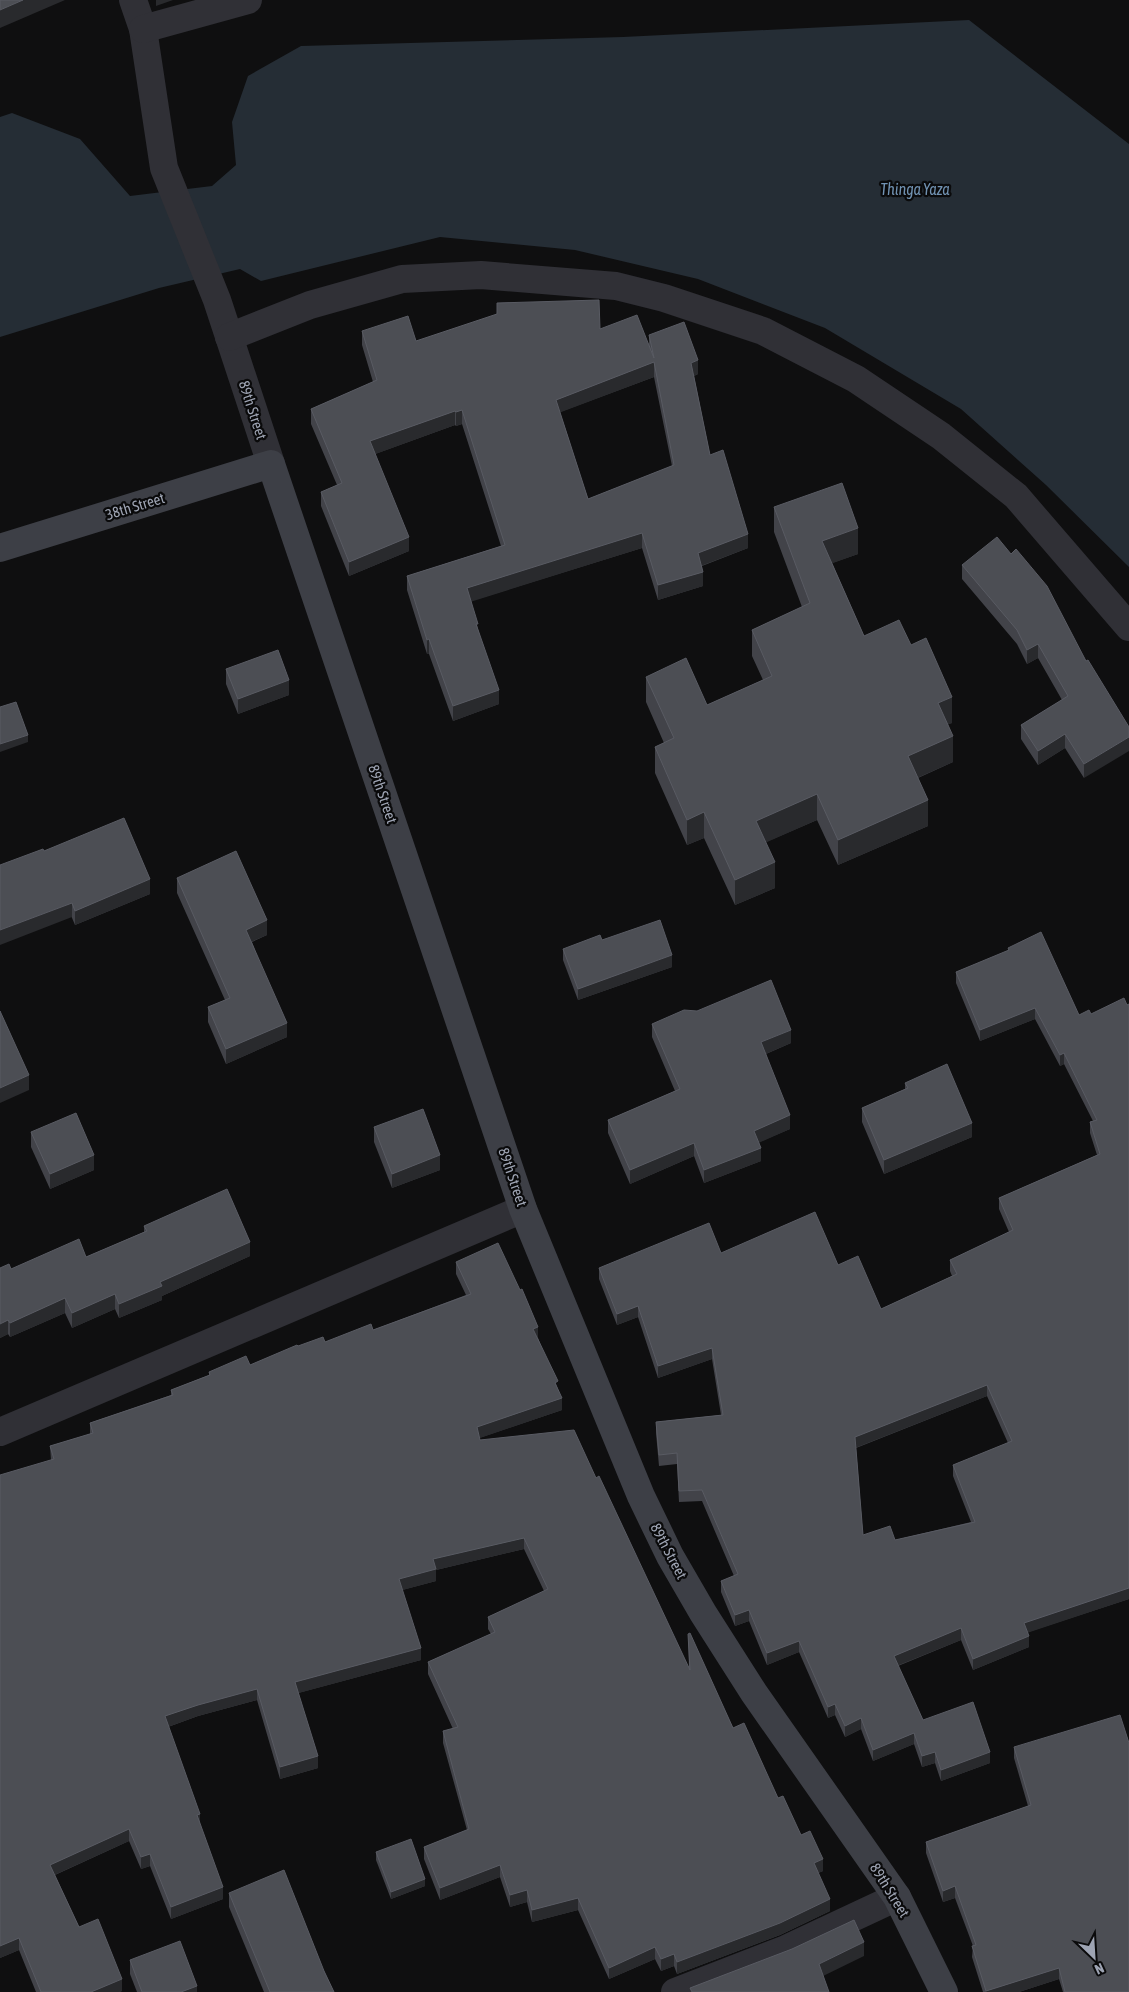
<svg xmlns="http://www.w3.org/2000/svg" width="1129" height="1992" font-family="'Asap Condensed',sans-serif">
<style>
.water{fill:#252d35}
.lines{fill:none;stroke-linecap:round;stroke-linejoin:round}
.minor{stroke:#303036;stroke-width:28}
.secondary{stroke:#3d3f46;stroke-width:28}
.wall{fill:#424349;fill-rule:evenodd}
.shaded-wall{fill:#292a2d}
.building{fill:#4c4e54;stroke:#595b63;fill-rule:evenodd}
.labels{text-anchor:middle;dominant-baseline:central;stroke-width:4.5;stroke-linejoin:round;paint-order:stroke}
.street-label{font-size:15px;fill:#9ea4b3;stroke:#0a0a0b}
.water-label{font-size:16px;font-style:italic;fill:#7192b2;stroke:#0a0a0b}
</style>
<rect width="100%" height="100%" fill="#0f0f10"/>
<path class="water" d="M 969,20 L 1129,144 L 1129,567 L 1046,485 L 961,409 L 825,328 L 698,279 L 575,250 L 440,237 L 261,281 L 240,269 L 159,288 L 0,337 L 0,117 L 12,113 L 80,139 L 130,196 L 212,186 L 236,165 L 232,122 L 248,76 L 301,46 L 623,37 Z"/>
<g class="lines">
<g class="minor">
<path d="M 133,0 L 143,29 L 164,168 L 217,300 L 271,464"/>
<path d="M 143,29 L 248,0"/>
<path d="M 229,337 L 310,305 L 402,279 L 481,275 L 616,286 L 664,298 L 763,331 L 856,379 L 941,436 L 1016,496 L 1129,627"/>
<path d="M 0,1432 L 523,1209"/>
<path d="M 675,1992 L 786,1949 L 897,1897"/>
</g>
<path class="secondary" d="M 0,548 L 271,464 L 523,1209 L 641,1496 L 670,1556 L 703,1613 L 754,1693 L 897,1897 L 944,1992"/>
</g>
<g class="wall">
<path d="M 600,329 L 649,346 L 649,335 L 698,374 L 694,376 L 710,455 L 748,548 L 702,566 L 703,586 L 658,600 L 642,548 L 471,601 L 478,629 L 499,704 L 453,721 L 429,654 L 427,654 L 407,590 L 407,576 L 501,546 L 462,424 L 456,426 L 455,425 L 375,454 L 409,551 L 349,576 L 321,506 L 321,492 L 337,485 L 311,424 L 311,409 L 373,382 L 362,345 L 362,331 L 416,341 ZM 654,377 L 672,466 L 588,499 L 560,412 Z"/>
<path d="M 774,507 L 858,554 L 832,563 L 864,636 L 911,645 L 952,723 L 948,724 L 953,762 L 918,778 L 928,826 L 838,865 L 817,820 L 766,842 L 775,888 L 735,905 L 704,838 L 687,845 L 655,773 L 655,747 L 664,743 L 646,702 L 646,677 L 707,705 L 763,680 L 752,656 L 752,630 L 802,607 L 774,532 Z"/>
<path d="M 962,565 L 1086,661 L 1084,778 L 1065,748 L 1038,765 L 1021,739 L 1021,725 L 1062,700 L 1038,658 L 1027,664 L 1017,644 L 962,579 Z"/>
<path d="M 226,669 L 289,695 L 238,714 L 226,684 Z"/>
<path d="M 44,851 L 150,894 L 75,925 Z"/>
<path d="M 177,878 L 267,935 L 252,942 L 287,1037 L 226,1064 L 208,1022 L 208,1007 L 225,1000 L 177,893 Z"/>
<path d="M 1008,948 L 1079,1015 L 1091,1014 L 1129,1004 L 1129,1599 L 1028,1632 L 1029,1647 L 973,1670 L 961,1640 L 898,1666 L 923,1720 L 990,1763 L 941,1781 L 935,1763 L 922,1767 L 914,1744 L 873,1761 L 861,1729 L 845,1737 L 835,1715 L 828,1718 L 799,1652 L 767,1665 L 749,1621 L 735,1626 L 721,1592 L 721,1581 L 734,1576 L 702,1501 L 679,1502 L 677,1464 L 659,1466 L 656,1433 L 656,1422 L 721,1415 L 712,1359 L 658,1378 L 638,1317 L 617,1325 L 599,1279 L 599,1268 L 721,1253 L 838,1265 L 881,1309 L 952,1276 L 950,1271 L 950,1260 L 1009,1232 L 999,1209 L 999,1198 L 1097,1155 L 1090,1133 L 1090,1122 L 1093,1121 L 1064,1064 L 1060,1066 L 1035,1019 L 980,1041 L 956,983 L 956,972 L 1008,951 ZM 987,1396 L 1008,1443 L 953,1465 L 953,1476 L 971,1522 L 895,1540 L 863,1535 L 856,1448 Z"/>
<path d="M 563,949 L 672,967 L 578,1000 L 563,960 Z"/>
<path d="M 652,1024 L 791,1043 L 766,1054 L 790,1129 L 759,1142 L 761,1161 L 704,1183 L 694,1156 L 630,1184 L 608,1133 L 608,1120 L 675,1091 L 652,1037 Z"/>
<path d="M 905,1083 L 972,1137 L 884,1174 L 862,1122 L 862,1108 L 905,1089 Z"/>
<path d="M 374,1127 L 440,1170 L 392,1188 L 374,1142 Z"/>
<path d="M 31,1132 L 94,1170 L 50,1189 L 31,1147 Z"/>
<path d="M 144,1226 L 250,1256 L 162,1296 L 162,1300 L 119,1318 L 115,1309 L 72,1328 L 65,1313 L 10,1337 L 8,1334 L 0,1338 L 11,1269 L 86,1257 L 144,1232 Z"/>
<path d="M 456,1262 L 538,1338 L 558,1389 L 562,1410 L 479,1438 L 480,1440 L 596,1478 L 689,1668 L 688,1634 L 733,1728 L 778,1798 L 823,1871 L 818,1873 L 830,1911 L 780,1935 L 677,1974 L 674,1966 L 661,1971 L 655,1959 L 609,1979 L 578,1910 L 532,1922 L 527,1902 L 510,1907 L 500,1877 L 440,1900 L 424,1859 L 424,1847 L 467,1830 L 443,1743 L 443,1731 L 453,1729 L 428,1674 L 428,1662 L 491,1634 L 488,1629 L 488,1617 L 544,1591 L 524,1549 L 436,1570 L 436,1581 L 402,1590 L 421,1660 L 298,1693 L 318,1768 L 280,1779 L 257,1700 L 198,1716 L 168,1727 L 200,1824 L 223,1899 L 171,1919 L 150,1866 L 141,1869 L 129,1841 L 55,1875 L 79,1927 L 122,1991 L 119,1992 L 36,1992 L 19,1950 L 0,1958 L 51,1460 L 50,1446 L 90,1434 L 90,1423 L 171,1395 L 171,1390 L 209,1375 L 209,1372 L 250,1365 L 298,1346 L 325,1342 L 373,1330 L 466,1295 L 456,1274 Z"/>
<path d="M 1014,1747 L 1129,1992 L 1063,1992 L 1059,1979 L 1019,1992 L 983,1992 L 972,1957 L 973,1946 L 955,1898 L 943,1902 L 926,1853 L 926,1842 L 1028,1806 L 1014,1758 Z"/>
<path d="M 376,1852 L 425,1886 L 391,1899 L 376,1860 Z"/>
<path d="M 229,1893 L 324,1971 L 334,1992 L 264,1992 L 229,1907 Z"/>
<path d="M 130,1960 L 197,1992 L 137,1992 L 130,1974 Z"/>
</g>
<g class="shaded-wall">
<path d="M 23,0 L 65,0 L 0,28 L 0,10 Z"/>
<path d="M 156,0 L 173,0 L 156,6 Z"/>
<path d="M 698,360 L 698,374 L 691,377 L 691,363 Z"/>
<path d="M 654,362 L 654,377 L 556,414 L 556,400 Z"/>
<path d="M 462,410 L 462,424 L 456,426 L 456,412 Z"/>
<path d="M 455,411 L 455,425 L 370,456 L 370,441 Z"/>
<path d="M 858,528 L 858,554 L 822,567 L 822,541 Z"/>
<path d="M 642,533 L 642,548 L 467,603 L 467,588 Z"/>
<path d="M 748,534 L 748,548 L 698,567 L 698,553 Z"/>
<path d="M 409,537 L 409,551 L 349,576 L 349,562 Z"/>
<path d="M 703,572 L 703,586 L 658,600 L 658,585 Z"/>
<path d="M 429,639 L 429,654 L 427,654 L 427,640 Z"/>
<path d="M 1038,644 L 1038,658 L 1027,664 L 1027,650 Z"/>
<path d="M 289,680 L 289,695 L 238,714 L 238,699 Z"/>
<path d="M 499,690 L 499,704 L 453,721 L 453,706 Z"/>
<path d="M 952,697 L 952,723 L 938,728 L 938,703 Z"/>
<path d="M 1065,734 L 1065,748 L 1038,765 L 1038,751 Z"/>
<path d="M 28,735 L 28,742 L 0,752 L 0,744 Z"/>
<path d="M 953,736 L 953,762 L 908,782 L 908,756 Z"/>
<path d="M 1129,737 L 1129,751 L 1084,778 L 1084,764 Z"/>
<path d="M 817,794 L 817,820 L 756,847 L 756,821 Z"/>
<path d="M 928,800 L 928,826 L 838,865 L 838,840 Z"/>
<path d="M 704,812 L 704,838 L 687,845 L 687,820 Z"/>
<path d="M 775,862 L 775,888 L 735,905 L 735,880 Z"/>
<path d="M 150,879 L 150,894 L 75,925 L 75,911 Z"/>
<path d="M 72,903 L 72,917 L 0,945 L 0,930 Z"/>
<path d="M 267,920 L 267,935 L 246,944 L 246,930 Z"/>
<path d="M 672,955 L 672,967 L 578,1000 L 578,989 Z"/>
<path d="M 1035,1008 L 1035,1019 L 980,1041 L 980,1030 Z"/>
<path d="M 287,1023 L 287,1037 L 226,1064 L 226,1049 Z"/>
<path d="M 791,1030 L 791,1043 L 761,1056 L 761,1042 Z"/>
<path d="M 1064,1053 L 1064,1064 L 1060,1066 L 1060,1055 Z"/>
<path d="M 29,1075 L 29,1090 L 0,1103 L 0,1088 Z"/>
<path d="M 790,1115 L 790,1129 L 754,1145 L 754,1131 Z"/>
<path d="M 972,1123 L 972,1137 L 884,1174 L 884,1160 Z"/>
<path d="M 694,1143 L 694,1156 L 630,1184 L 630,1170 Z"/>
<path d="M 761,1148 L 761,1161 L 704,1183 L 704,1170 Z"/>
<path d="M 94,1155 L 94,1170 L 50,1189 L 50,1174 Z"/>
<path d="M 440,1155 L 440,1170 L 392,1188 L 392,1174 Z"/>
<path d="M 250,1242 L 250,1256 L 162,1296 L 162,1300 L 119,1318 L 119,1304 L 160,1282 Z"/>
<path d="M 115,1294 L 115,1309 L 72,1328 L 72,1313 Z"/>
<path d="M 65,1298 L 65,1313 L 10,1337 L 10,1323 Z"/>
<path d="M 638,1306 L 638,1317 L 617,1325 L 617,1314 Z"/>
<path d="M 8,1320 L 8,1334 L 0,1338 L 0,1324 Z"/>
<path d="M 538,1327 L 538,1339 L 533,1329 Z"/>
<path d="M 712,1348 L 712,1359 L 658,1378 L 658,1366 Z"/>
<path d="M 987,1385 L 987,1396 L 855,1448 L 855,1437 Z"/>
<path d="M 562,1398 L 562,1410 L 477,1439 L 477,1427 Z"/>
<path d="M 524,1538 L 524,1549 L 436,1570 L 436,1581 L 399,1591 L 399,1579 L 433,1559 Z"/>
<path d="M 1129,1588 L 1129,1599 L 1024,1634 L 1024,1623 Z"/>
<path d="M 749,1610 L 749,1621 L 735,1626 L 735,1615 Z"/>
<path d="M 961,1628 L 961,1640 L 894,1667 L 894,1656 Z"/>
<path d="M 1029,1636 L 1029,1647 L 973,1670 L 973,1659 Z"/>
<path d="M 799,1641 L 799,1652 L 767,1665 L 767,1653 Z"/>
<path d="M 421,1648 L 421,1660 L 295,1694 L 295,1682 Z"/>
<path d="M 257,1689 L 257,1700 L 198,1716 L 165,1728 L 165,1716 L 198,1705 Z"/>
<path d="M 835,1704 L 835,1715 L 828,1718 L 828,1707 Z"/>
<path d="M 861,1718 L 861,1729 L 845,1737 L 845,1726 Z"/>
<path d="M 914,1733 L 914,1744 L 873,1761 L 873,1750 Z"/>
<path d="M 935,1752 L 935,1763 L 922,1767 L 922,1756 Z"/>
<path d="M 990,1752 L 990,1763 L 941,1781 L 941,1770 Z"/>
<path d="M 318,1756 L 318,1768 L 280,1779 L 280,1767 Z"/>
<path d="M 200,1814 L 200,1826 L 197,1815 Z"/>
<path d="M 129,1829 L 129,1841 L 50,1877 L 50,1865 Z"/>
<path d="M 150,1854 L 150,1866 L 141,1869 L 141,1857 Z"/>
<path d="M 823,1859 L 823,1871 L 814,1875 L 814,1863 Z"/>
<path d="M 500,1865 L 500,1877 L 440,1900 L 440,1888 Z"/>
<path d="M 425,1879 L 425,1886 L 391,1899 L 391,1892 Z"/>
<path d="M 955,1886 L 955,1898 L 943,1902 L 943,1891 Z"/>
<path d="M 223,1887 L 223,1899 L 171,1919 L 171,1907 Z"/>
<path d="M 527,1890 L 527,1902 L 510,1907 L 510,1895 Z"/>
<path d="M 578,1898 L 578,1910 L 532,1922 L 532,1910 Z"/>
<path d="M 830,1899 L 830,1911 L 780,1935 L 677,1974 L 677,1962 Z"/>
<path d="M 19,1938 L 19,1950 L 0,1958 L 0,1946 Z"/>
<path d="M 864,1942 L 864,1956 L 819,1978 L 819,1964 Z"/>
<path d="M 655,1947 L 655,1959 L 609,1979 L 609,1968 Z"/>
<path d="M 674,1954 L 674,1966 L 661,1971 L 661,1959 Z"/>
<path d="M 1059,1968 L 1059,1979 L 1019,1992 L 986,1992 L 986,1991 Z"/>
<path d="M 122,1979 L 122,1991 L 119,1992 L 91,1992 Z"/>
<path d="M 197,1986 L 197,1992 L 181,1992 Z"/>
</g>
<g class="building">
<path d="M 0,0 L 23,0 L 0,10 Z"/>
<path d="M 599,300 L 600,329 L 637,315 L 654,358 L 649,335 L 684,322 L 698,360 L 691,363 L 710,455 L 723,450 L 748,534 L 698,553 L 703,572 L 658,585 L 642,533 L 467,588 L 478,624 L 476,624 L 499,690 L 453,706 L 429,639 L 427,640 L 407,576 L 505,545 L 462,410 L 456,412 L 455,411 L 370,441 L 409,537 L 349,562 L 321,492 L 342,483 L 311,409 L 377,380 L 362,331 L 408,316 L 416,341 L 497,314 L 497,303 ZM 654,362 L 674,465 L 588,499 L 556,400 Z"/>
<path d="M 842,483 L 858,528 L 822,541 L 864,636 L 899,620 L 911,645 L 926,638 L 952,697 L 938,703 L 953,736 L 908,756 L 928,800 L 838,840 L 817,794 L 756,821 L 775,862 L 735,880 L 704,812 L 687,820 L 655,747 L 674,738 L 646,677 L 686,658 L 707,705 L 772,676 L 752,630 L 810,603 L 774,507 Z"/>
<path d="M 997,537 L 1011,554 L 1016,549 L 1047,586 L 1086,661 L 1088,660 L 1129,727 L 1129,737 L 1084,764 L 1065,734 L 1038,751 L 1021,725 L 1068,696 L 1038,644 L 1027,650 L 1017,630 L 962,565 Z"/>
<path d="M 278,650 L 289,680 L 238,699 L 226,669 Z"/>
<path d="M 16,702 L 28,735 L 0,744 L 0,707 Z"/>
<path d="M 124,818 L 150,879 L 75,911 L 72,903 L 0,930 L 0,865 L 43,849 L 44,851 Z"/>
<path d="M 236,851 L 267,920 L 246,930 L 287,1023 L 226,1049 L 208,1007 L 230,998 L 177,878 Z"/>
<path d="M 660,920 L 672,955 L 578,989 L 563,949 L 600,935 L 602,940 Z"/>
<path d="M 1041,932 L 1079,1015 L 1089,1010 L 1091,1014 L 1124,998 L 1127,1005 L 1129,1004 L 1129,1588 L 1024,1623 L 1029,1636 L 973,1659 L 961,1628 L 894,1656 L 923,1720 L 973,1702 L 990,1752 L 941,1770 L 935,1752 L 922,1756 L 914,1733 L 873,1750 L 861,1718 L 845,1726 L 835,1704 L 828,1707 L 799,1641 L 767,1653 L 749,1610 L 735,1615 L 721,1581 L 738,1574 L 702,1490 L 679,1491 L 677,1453 L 659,1455 L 656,1422 L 723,1415 L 712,1348 L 658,1366 L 638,1306 L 617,1314 L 599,1268 L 709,1223 L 721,1253 L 815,1212 L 838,1265 L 858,1256 L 881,1309 L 957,1274 L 950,1260 L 1013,1230 L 999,1198 L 1100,1154 L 1090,1122 L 1097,1120 L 1064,1053 L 1060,1055 L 1035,1008 L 980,1030 L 956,972 L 1009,950 L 1008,948 ZM 987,1385 L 1012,1441 L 953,1465 L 975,1522 L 895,1540 L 890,1526 L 863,1535 L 855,1437 Z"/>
<path d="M 771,980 L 791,1030 L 761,1042 L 790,1115 L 754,1131 L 761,1148 L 704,1170 L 694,1143 L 630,1170 L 608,1120 L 680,1089 L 652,1024 L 684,1010 L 697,1011 Z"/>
<path d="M 0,1011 L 29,1075 L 0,1088 Z"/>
<path d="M 947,1064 L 972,1123 L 884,1160 L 862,1108 L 908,1088 L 905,1083 Z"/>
<path d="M 423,1109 L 440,1155 L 392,1174 L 374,1127 Z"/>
<path d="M 76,1113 L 94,1155 L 50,1174 L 31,1132 Z"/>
<path d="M 227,1189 L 250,1242 L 160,1282 L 162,1286 L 119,1304 L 115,1294 L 72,1313 L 65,1298 L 10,1323 L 8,1320 L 0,1324 L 0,1268 L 9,1264 L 11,1269 L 79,1239 L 86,1257 L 147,1231 L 144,1226 Z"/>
<path d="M 498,1243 L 520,1290 L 522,1289 L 538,1327 L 533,1329 L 558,1381 L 555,1383 L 562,1398 L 477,1427 L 480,1440 L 574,1430 L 596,1478 L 599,1476 L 690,1670 L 688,1634 L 690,1633 L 733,1728 L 744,1723 L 778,1798 L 783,1796 L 801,1835 L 810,1831 L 823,1859 L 814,1863 L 830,1899 L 780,1923 L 677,1962 L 674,1954 L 661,1959 L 655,1947 L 609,1968 L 578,1898 L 532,1910 L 527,1890 L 510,1895 L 500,1865 L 440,1888 L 424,1847 L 469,1829 L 443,1731 L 458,1727 L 428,1662 L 495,1632 L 488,1617 L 548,1589 L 524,1538 L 433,1559 L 436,1569 L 399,1579 L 421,1648 L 295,1682 L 318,1756 L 280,1767 L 257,1689 L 198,1705 L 165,1716 L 200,1814 L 197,1815 L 223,1887 L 171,1907 L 150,1854 L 141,1857 L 129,1829 L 50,1865 L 79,1927 L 98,1919 L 122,1979 L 91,1992 L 41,1992 L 19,1938 L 0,1946 L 0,1475 L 54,1459 L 50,1446 L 93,1433 L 90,1423 L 173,1395 L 171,1390 L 210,1375 L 209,1372 L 246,1356 L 250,1365 L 297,1345 L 298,1346 L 323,1337 L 325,1342 L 371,1324 L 373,1330 L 471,1294 L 456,1262 Z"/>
<path d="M 1120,1715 L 1129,1743 L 1129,1992 L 1065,1992 L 1059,1968 L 986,1991 L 972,1946 L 976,1945 L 955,1886 L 943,1891 L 926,1842 L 1031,1805 L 1014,1747 Z"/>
<path d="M 411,1839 L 425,1879 L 391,1892 L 376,1852 Z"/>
<path d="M 284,1870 L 324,1971 L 334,1992 L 270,1992 L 229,1893 Z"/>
<path d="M 854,1920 L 864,1942 L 819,1964 L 829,1992 L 692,1992 L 690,1988 L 792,1949 Z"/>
<path d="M 180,1941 L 197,1986 L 181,1992 L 142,1992 L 130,1960 Z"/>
</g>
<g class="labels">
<g class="street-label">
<text transform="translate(253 410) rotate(72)">89th Street</text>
<text transform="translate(135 506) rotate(-17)">38th Street</text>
<text transform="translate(383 794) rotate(71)">89th Street</text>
<text transform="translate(513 1177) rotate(71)">89th Street</text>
<text transform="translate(669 1551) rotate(62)">89th Street</text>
<text transform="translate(890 1890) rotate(58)">89th Street</text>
</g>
<g class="water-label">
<text x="915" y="189">Thinga Yaza</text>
</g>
</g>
<g transform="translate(1094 1957) rotate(155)" stroke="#0a0a0b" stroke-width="4" paint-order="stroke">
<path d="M0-4L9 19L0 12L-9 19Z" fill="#9ea4b3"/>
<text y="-8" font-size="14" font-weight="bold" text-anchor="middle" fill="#9ea4b3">N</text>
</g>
</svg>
